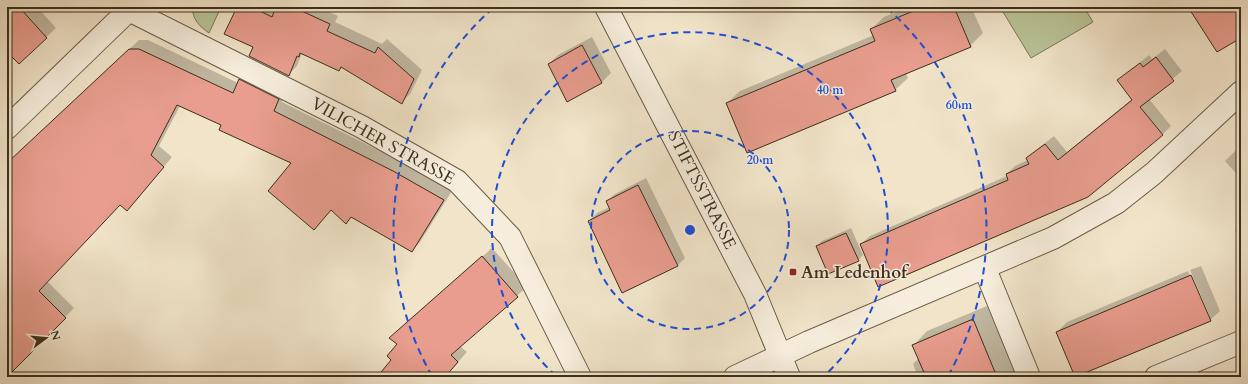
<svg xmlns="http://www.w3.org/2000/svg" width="1248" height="384" font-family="Cardo,serif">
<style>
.green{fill:#b9c497;stroke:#7a795a}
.shadow{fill:#0003}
.building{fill:#e89d8e;stroke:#3c2e1c}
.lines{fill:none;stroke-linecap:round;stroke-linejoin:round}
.minor-casing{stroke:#695c47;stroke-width:24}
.tertiary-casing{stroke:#695c47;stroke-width:24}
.minor{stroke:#f6eddc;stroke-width:22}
.tertiary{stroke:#f6eddc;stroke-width:22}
.ring{fill:none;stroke:#1d4ed8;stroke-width:2;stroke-dasharray:7 5}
.poi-dot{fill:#8f2418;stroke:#f6eddc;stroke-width:1.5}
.labels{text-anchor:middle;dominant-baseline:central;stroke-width:3;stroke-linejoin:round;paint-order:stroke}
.street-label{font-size:17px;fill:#3c2e1c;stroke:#f6eddc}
.poi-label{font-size:17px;font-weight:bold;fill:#3c2e1c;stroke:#f6eddc;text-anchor:start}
.centre{fill:#1d4ed8;stroke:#f6eddc;stroke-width:2}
.ring-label{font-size:12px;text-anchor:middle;font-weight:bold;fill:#1d4ed8;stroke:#f6eddc;stroke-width:3;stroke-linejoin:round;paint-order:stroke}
</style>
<rect width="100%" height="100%" fill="#f1e4c9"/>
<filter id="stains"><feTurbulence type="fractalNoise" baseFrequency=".005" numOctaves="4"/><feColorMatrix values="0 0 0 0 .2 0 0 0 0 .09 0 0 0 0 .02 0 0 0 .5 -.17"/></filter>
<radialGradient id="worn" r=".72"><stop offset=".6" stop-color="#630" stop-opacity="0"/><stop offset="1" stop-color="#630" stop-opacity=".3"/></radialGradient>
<g class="green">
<path d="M 192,7 L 221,7 L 209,33 C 199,26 193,20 192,7 Z"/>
<path d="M 1000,7 L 1084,7 L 1093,22 L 1031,58 Z"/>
</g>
<g class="shadow">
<path d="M 7,7 L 37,7 L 56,28 L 19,63 L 7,50 Z"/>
<path d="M 238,7 L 319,7 L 338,16 L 335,22 L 382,44 L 387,39 L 422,70 L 410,94 L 401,103 L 343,67 L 339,70 L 302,53 L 297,66 L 288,75 L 254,47 Z"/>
<path d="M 908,7 L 971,7 L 983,33 L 970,46 L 906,73 L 908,78 L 895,90 L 727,103 L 740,91 L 874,35 L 871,29 L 884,17 Z"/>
<path d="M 592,37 L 611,73 L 602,82 L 568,100 L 549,64 L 558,55 Z"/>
<path d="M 139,40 L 148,40 L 238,83 L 248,71 L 287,90 L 282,102 L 402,162 L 452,191 L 420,242 L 412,251 L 352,217 L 346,222 L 293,162 L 222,125 L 180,106 L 159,146 L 172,157 L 135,201 L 120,204 L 47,281 L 74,308 L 13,370 L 7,364 L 7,165 Z"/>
<path d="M 1165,49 L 1182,71 L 1149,99 L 1171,126 L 1162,135 L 861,244 L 870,236 L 1007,176 L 1007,174 L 1015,166 L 1028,160 L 1028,158 L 1036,150 L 1054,136 L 1067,152 L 1132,99 L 1118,81 L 1149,55 L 1152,59 Z"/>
<path d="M 1241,145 L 1241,179 L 1225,161 Z"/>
<path d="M 646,178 L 685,258 L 677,266 L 589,221 L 597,213 L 610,207 L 607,201 L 615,194 Z"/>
<path d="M 1241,224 L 1241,245 L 1235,230 Z"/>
<path d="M 851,228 L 863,255 L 858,260 L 817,246 L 822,241 Z"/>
<path d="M 492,248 L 527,287 L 460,346 L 467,352 L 445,377 L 378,377 L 393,360 L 398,344 L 400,329 Z"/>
<path d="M 1201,266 L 1220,311 L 1210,320 L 1057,332 L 1067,322 L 1188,271 L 1208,317 L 1210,317 L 1190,270 Z"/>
<path d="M 987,306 L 1018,377 L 918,377 L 913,364 L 919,358 L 914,345 L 927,331 Z"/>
</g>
<g class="building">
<path d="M 7,7 L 19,7 L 47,38 L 19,64 L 7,52 Z"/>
<path d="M 237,7 L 252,7 L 272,17 L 276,7 L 293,7 L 330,24 L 327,31 L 375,53 L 378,47 L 414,79 L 402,104 L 341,67 L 339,71 L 300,53 L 299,57 L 297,56 L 289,76 L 249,56 L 253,47 L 224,34 Z"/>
<path d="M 923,7 L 954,7 L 971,47 L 891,80 L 896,91 L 747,153 L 726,103 L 875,41 L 870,29 Z"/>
<path d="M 1188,7 L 1241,7 L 1241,38 L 1217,52 Z"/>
<path d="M 582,45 L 602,83 L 567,102 L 548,64 Z"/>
<path d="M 129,49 L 139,49 L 233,93 L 239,79 L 279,99 L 274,111 L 393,171 L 444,200 L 412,252 L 351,217 L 346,224 L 331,210 L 314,230 L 268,191 L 291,163 L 219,130 L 221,125 L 177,105 L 151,155 L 164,167 L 127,211 L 120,205 L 39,291 L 66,318 L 7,377 L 7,163 Z"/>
<path d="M 1156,57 L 1174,81 L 1140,107 L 1163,135 L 1139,155 L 1088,197 L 878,287 L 860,244 L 1008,180 L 1006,174 L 1029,164 L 1026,158 L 1045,144 L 1058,160 L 1132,100 L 1117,80 L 1140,63 L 1143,67 Z"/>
<path d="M 638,185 L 678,266 L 622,293 L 588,221 L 610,210 L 606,201 Z"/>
<path d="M 846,233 L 859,261 L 828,274 L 816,246 Z"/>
<path d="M 482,256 L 518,297 L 451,355 L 458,362 L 445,377 L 377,377 L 391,360 L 387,356 L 397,344 L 389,338 Z"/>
<path d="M 1191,275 L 1211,321 L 1075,377 L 1056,332 Z"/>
<path d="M 973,319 L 997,377 L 926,377 L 912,345 Z"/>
</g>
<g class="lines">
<defs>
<g id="minor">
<path d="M 123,7 L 362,127 L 457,181 L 510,237 L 580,377"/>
<path d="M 7,128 L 132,7"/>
<path d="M 985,269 L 1029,377"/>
<path d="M 735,377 L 809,342 L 1053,238 L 1116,203 L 1154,173 L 1241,92"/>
<path d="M 1156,377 L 1241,342"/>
</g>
<path id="tertiary" d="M 606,7 L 755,294 L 789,377"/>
</defs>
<use href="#minor" class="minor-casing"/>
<use href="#tertiary" class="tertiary-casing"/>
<use href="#minor" class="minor"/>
<use href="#tertiary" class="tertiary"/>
</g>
<g class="ring">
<circle cx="690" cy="230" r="99"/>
<path d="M556 376A198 198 0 1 1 824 376"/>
<path d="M432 376A297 297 0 0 1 493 8M887 8A297 297 0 0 1 948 376"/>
</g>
<rect class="poi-dot" x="789" y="268" width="8" height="8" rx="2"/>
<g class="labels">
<g class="street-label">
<text transform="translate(383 141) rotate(29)">VILICHER STRASSE</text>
<text transform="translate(702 190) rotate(63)">STIFTSSTRASSE</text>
</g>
<g class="poi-label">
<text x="801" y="272">Am Ledenhof</text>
</g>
</g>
<circle cx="690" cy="230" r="6" class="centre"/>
<g class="ring-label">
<text x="830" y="94">40 m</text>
<text x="959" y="109">60 m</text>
<text x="760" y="164">20 m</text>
</g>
<rect width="1248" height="384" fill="none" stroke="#f1e4c9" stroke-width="24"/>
<rect x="8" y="8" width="1232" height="368" fill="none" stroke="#3c2e1c" stroke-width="2"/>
<rect x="12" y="12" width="1224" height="360" fill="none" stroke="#3c2e1c"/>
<g transform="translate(46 338) rotate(74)" stroke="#f6eddc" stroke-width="3" paint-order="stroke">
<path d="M0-3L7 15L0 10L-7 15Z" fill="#3c2e1c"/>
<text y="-6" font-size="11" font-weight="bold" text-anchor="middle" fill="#3c2e1c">N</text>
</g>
<rect width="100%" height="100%" filter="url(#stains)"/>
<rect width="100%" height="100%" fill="url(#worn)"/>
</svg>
